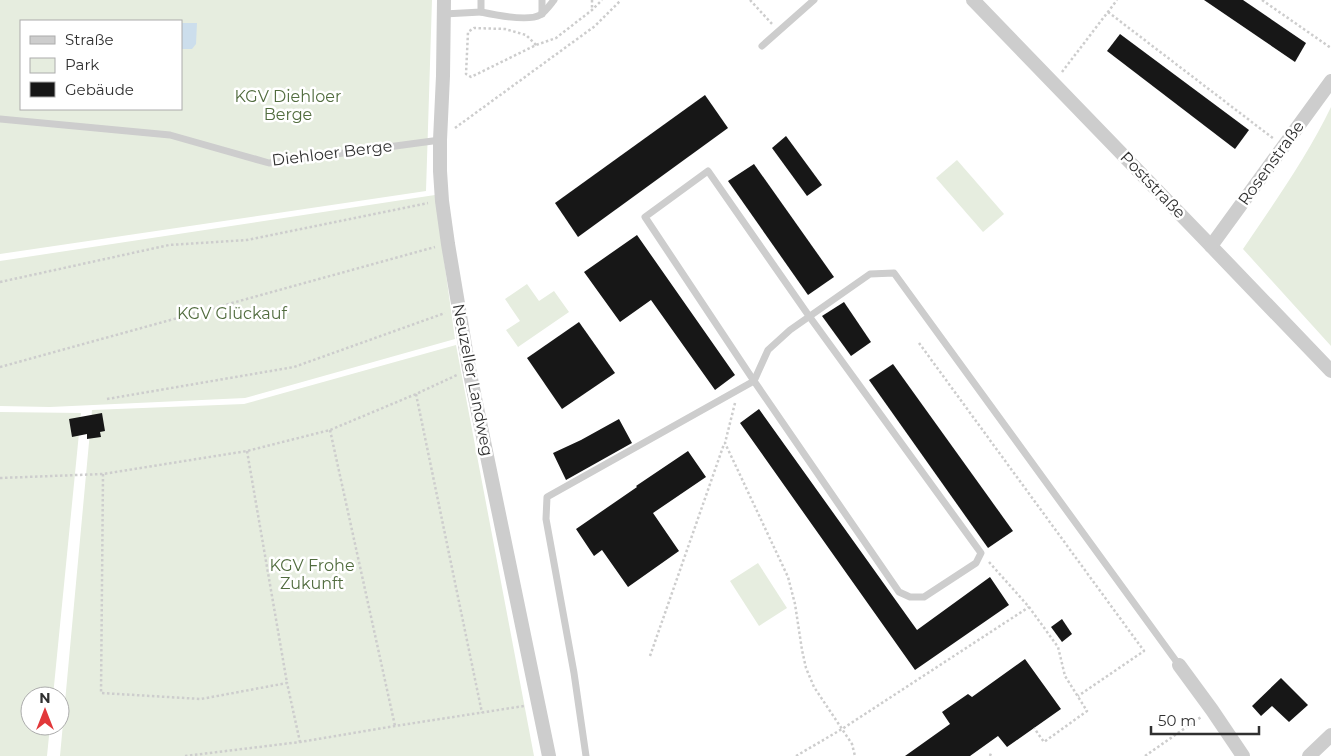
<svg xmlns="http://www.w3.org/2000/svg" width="1331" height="756" font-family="Montserrat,sans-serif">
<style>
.green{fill:#e6eddf;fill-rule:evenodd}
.water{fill:#ccdeec}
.building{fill:#171717}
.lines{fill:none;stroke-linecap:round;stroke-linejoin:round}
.path{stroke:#cdcdcd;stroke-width:2.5;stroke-dasharray:2.5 2.5;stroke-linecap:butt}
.service{stroke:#cdcdcd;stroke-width:7}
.minor{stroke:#cdcdcd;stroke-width:14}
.labels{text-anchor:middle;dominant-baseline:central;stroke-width:5;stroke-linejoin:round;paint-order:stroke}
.park-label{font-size:16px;fill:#516c3e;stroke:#fff}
.street-label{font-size:16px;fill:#303030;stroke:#fff}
</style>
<rect width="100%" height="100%" fill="#fff"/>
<g class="green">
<path d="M 0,0 L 432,0 L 426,191 L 0,254 ZM 21,21 L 181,21 L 181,109 L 21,109 Z"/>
<path d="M 1331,107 L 1331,346 L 1243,249 C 1274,203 1307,157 1331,107 Z"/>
<path d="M 957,160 L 1004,214 L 983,232 L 936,178 Z"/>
<path d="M 435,195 L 455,339 L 245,398 L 50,407 L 0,406 L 0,261 Z"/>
<path d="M 527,284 L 539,301 L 554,291 L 569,312 L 518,347 L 506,330 L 520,321 L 505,299 Z"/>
<path d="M 456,345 L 534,756 L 60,756 L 92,410 L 244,404 Z"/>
<path d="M 0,412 L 81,413 L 53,696 L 30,696 L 30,726 L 50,726 L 47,756 L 0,756 Z"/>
<path d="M 758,563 L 787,608 L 759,626 L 730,581 Z"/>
</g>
<path class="water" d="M 181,23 L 197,23 L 196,44 L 192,49 L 181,49 Z"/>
<g class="building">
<path d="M 1204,0 L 1243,0 L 1306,43 L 1295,62 Z"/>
<path d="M 1120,34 L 1249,130 L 1235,149 L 1107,51 Z"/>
<path d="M 705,95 L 728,128 L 578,237 L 555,203 Z"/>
<path d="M 786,136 L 822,185 L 807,196 L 772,148 Z"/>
<path d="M 754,164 L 834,277 L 808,295 L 728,181 Z"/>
<path d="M 637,235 L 735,375 L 715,390 L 651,300 L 620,322 L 584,272 Z"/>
<path d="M 844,302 L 871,342 L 851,356 L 822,316 Z"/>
<path d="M 579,322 L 615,373 L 562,409 L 527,358 Z"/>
<path d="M 893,364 L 1013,531 L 988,548 L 869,380 Z"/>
<path d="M 759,409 L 917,630 L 990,577 L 1009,605 L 915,670 L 740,423 Z"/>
<path d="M 102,413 L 105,431 L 100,432 L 101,437 L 87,439 L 87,434 L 72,437 L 69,419 Z"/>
<path d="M 619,419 L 632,443 L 566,480 L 553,453 L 581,440 Z"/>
<path d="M 688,451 L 706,477 L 653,513 L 679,551 L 628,587 L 602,550 L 594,556 L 576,529 L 637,487 L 636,486 Z"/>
<path d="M 1062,619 L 1072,634 L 1062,642 L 1051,627 Z"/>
<path d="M 1025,659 L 1061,709 L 1007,747 L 998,736 L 970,756 L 905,756 L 950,724 L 942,712 L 968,694 L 972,697 Z"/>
<path d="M 1281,678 L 1308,705 L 1289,722 L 1272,706 L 1261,716 L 1252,706 Z"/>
</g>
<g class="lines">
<g class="path">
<path d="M 592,0 L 592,10"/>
<path d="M 750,0 L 773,25"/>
<path d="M 1262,0 L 1331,48"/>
<path d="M 1108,12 L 1274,139"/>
<path d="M 536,45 L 526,35 L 505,29 L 474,28 L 468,32 L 466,74 L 471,77 L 536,45 L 556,38 L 592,10 L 602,0"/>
<path d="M 1062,72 L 1117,0"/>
<path d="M 455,128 L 595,26 L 621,0"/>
<path d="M 0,282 L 169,245 L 247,240 L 428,203"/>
<path d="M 919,343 L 1144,651 L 1078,696"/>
<path d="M 0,367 L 435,247"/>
<path d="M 416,394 L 482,713"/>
<path d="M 107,399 L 294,367 L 445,313"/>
<path d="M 735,403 L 725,443 L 788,577 L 795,604 L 802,650 L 806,668 L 814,687 L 852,744 L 855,756"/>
<path d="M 330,430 L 395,726"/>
<path d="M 247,451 L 287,683"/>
<path d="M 103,474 L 101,693 L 201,699 L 287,683 L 300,742"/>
<path d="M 0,478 L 103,474 L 247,451 L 330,430 L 416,394 L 457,375"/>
<path d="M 989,562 L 1029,607 L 1058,647 L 1065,676 L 1087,711 L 1044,742 L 1034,728"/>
<path d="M 650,656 L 724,444"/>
<path d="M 185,756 L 300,742 L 395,726 L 524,706"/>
<path d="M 796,756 L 842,729 L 1029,607"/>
<path d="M 990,756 L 991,753"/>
<path d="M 1145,756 L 1201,717"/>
</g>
<g class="service">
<path d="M 481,12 C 495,15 528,22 540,15 C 546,11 550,5 554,0"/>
<path d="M 444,14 L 481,12 L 481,0"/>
<path d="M 542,14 L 542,0"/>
<path d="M 762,46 L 814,0"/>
<path d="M 0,119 L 170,135 L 269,163 L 440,140"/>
<path d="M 708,171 L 809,316 L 981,553 L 976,563 L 924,597 L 910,597 L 899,592 L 754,381 L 645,217 Z"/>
<path d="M 586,756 L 574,673 L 546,519 L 547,497 L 754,381 L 768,350 L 790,330 L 870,274 L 894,273 L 1179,665"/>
</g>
<g class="minor">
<path d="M 444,0 L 443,76 L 440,140 L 440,171 L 442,201 L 448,244 L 469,369 L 549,756"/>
<path d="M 973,0 L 1211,246 L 1331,371"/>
<path d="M 1211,246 L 1331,81"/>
<path d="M 1179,665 L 1212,710 L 1243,756"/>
<path d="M 1309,756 L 1331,735"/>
</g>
</g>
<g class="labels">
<g class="park-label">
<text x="288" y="96">KGV Diehloer<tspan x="288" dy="18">Berge</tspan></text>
<text x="232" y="313">KGV Glückauf</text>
<text x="312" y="565">KGV Frohe<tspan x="312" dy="18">Zukunft</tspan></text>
</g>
<g class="street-label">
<text transform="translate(332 153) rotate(-7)">Diehloer Berge</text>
<text transform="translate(1271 163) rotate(-54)">Rosenstraße</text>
<text transform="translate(1153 185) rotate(46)">Poststraße</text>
<text transform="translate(473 380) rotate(79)">Neuzeller Landweg</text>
</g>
</g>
<rect x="20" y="20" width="162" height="90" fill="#ffffff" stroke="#acacac"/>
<rect x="30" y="36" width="25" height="8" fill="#cdcdcd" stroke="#acacac"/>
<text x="65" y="45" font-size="15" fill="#303030">Straße</text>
<rect x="30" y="58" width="25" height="15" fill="#e6eddf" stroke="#acacac"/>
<text x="65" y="70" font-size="15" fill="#303030">Park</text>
<rect x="30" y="82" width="25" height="15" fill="#171717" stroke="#acacac"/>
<text x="65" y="95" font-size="15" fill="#303030">Gebäude</text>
<g transform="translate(45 711)"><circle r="24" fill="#ffffff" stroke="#acacac"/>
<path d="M0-4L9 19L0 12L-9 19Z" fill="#e2383a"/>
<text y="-8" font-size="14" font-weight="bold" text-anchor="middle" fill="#303030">N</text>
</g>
<path d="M1151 726v8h108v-8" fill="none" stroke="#303030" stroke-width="2.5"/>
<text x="1158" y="726" font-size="15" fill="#303030" stroke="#ffffff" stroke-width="4" paint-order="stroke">50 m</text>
</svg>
